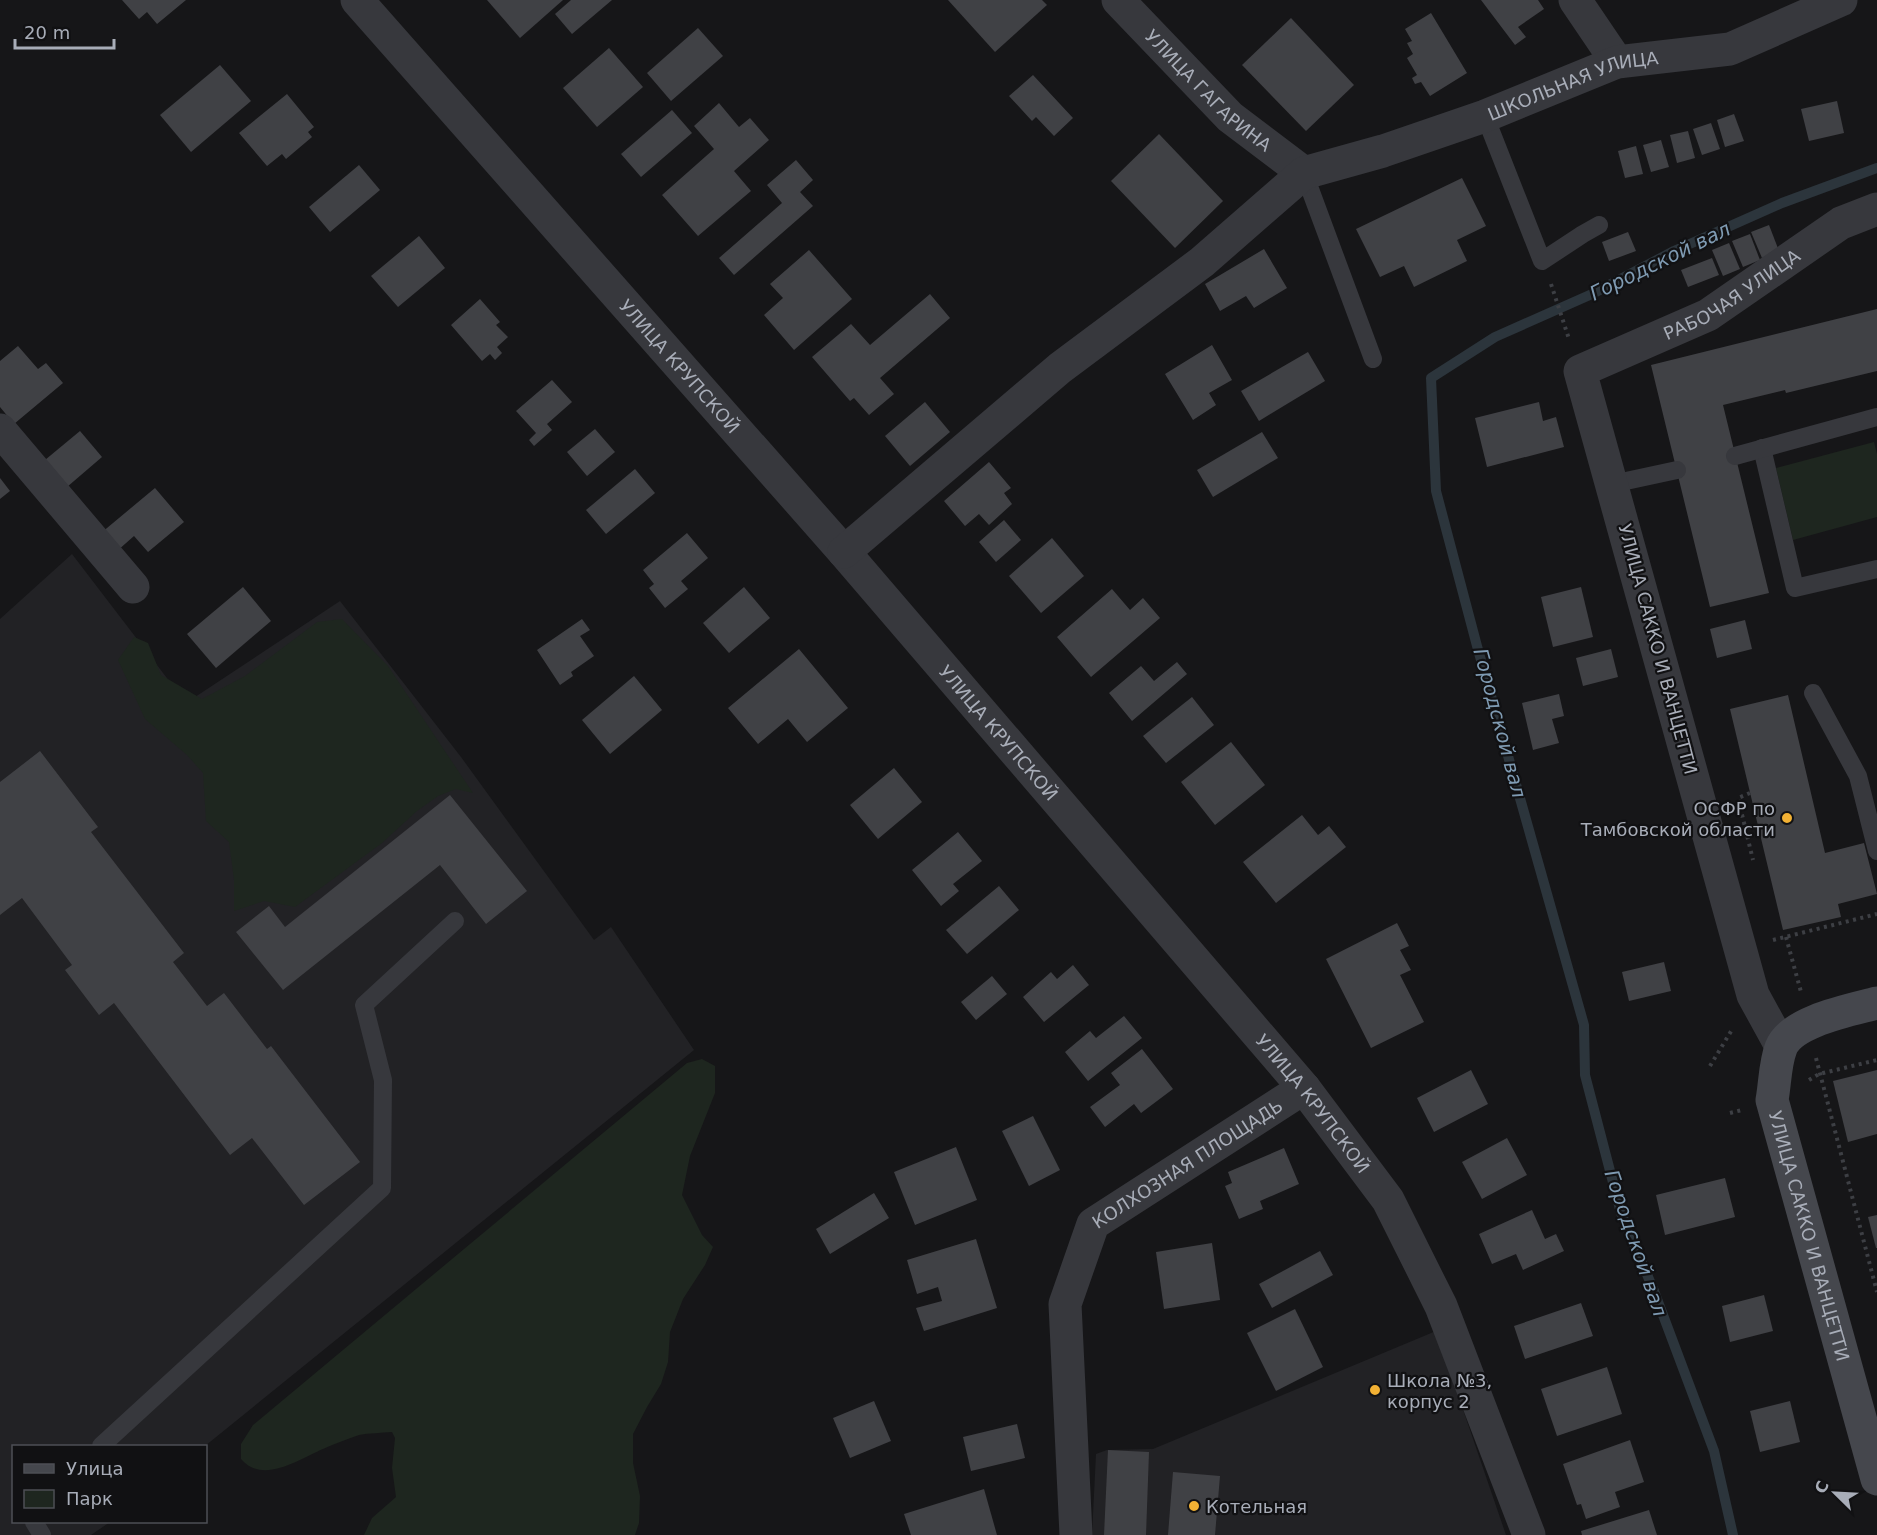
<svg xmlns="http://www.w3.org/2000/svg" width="1877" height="1535" font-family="'DejaVu Sans',sans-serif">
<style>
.built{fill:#222225}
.green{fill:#1e261f}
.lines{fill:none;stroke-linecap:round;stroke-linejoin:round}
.stream{stroke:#2c353c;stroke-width:10}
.building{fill:#404145}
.path{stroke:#3d3f44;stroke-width:4;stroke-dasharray:3 4.5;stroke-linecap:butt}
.lane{stroke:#37383d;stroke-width:18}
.street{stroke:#37383d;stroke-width:33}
.secondary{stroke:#45474d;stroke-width:33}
.poi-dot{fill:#f2b134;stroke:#111113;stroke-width:2}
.labels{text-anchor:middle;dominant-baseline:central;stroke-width:4.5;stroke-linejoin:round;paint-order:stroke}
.street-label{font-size:18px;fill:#a8adb8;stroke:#111113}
.poi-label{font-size:18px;fill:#a8adb8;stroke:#111113;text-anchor:start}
.water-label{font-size:20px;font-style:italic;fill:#7f9bb3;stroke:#111113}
</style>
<rect width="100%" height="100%" fill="#161618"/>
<g class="built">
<path d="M 72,554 L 186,703 L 340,601 L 461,757 L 594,940 L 611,927 L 694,1050 L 205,1446 L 14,1446 L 14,1522 L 110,1522 L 91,1535 L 0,1535 L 0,619 Z"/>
<path d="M 1436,1331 L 1506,1535 L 1092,1535 L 1096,1454 L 1107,1450 L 1153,1449 Z"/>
</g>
<g class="green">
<path d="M 1874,442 L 1877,454 L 1877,517 L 1793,540 L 1776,468 Z"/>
<path d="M 342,619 L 388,666 L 473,793 L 456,789 L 438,796 L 417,811 L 382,843 L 295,907 L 264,901 L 234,911 L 234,880 L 229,842 L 206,821 L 203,773 L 187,755 L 145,719 L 118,660 L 134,637 L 148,643 L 161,675 L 202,699 L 245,676 L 317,622 Z"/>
<path d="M 702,1059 L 715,1066 L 715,1093 L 690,1156 L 682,1195 L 702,1235 L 713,1247 L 705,1265 L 683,1299 L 670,1332 L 668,1362 L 661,1384 L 647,1407 L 633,1434 L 633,1463 L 640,1496 L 639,1523 L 635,1535 L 364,1535 L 372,1518 L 396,1497 L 392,1468 L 395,1438 L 392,1432 C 381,1433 369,1433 359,1435 C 347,1439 334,1444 323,1449 C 299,1459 263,1485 241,1459 L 241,1444 L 253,1425 L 687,1063 Z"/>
</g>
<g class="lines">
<path class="stream" d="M 1733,1535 L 1714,1451 L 1654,1291 L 1621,1213 L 1585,1075 L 1584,1025 L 1477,646 L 1436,491 L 1431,378 L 1495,337 L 1592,294 L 1674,251 L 1782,203 L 1877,168"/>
</g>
<g class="building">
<path d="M 122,0 L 186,0 L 157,24 L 147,12 L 139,19 Z"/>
<path d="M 487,0 L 563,0 L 520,38 Z"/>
<path d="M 571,0 L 612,0 L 572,34 L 555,14 Z"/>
<path d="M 948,0 L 1042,0 L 1047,5 L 995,52 Z"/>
<path d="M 1481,0 L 1538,0 L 1544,9 L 1518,27 L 1526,37 L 1515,45 Z"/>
<path d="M 1431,13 L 1467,73 L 1430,96 L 1421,82 L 1415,84 L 1412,78 L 1417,75 L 1407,58 L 1413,54 L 1407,43 L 1412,41 L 1405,29 Z"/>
<path d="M 1291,18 L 1354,85 L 1306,131 L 1242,65 Z"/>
<path d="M 698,28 L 723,56 L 671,101 L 647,73 Z"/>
<path d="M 609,48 L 643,87 L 597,127 L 563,88 Z"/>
<path d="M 220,65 L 251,101 L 191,152 L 160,115 Z"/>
<path d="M 1033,75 L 1073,118 L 1054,136 L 1036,117 L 1032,121 L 1009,96 Z"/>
<path d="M 287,94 L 314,127 L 308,132 L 312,137 L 286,159 L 282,154 L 267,166 L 239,133 Z"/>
<path d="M 1837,101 L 1844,133 L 1809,141 L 1801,109 Z"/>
<path d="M 719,103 L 739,127 L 750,118 L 769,140 L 734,171 L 751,191 L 698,236 L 662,195 L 714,149 L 694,126 Z"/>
<path d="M 672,110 L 692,133 L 641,177 L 621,154 Z"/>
<path d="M 1734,114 L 1744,141 L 1725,147 L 1717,120 Z"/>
<path d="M 1711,123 L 1720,149 L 1702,155 L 1693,129 Z"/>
<path d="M 1688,131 L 1695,158 L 1677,163 L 1670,135 Z"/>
<path d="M 1159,134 L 1223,201 L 1175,248 L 1111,181 Z"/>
<path d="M 1661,140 L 1669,167 L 1651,172 L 1643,145 Z"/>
<path d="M 1636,146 L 1643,174 L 1625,178 L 1618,151 Z"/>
<path d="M 796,160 L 813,180 L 800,192 L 813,206 L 734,275 L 719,258 L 782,203 L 767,185 Z"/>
<path d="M 359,165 L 380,190 L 330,232 L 309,207 Z"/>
<path d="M 1462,178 L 1486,226 L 1457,240 L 1467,261 L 1414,287 L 1404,266 L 1380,277 L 1356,229 Z"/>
<path d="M 1769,225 L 1779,251 L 1762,258 L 1751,232 Z"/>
<path d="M 1628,232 L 1636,251 L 1609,261 L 1602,242 Z"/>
<path d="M 1750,234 L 1760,260 L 1743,267 L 1732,241 Z"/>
<path d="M 419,236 L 445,268 L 398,307 L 371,276 Z"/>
<path d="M 1729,243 L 1740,269 L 1723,276 L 1712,250 Z"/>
<path d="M 1264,249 L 1287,288 L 1254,308 L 1246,296 L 1220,311 L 1205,284 Z"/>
<path d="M 809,250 L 852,299 L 794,350 L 764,315 L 783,298 L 770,284 Z"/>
<path d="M 1712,258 L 1719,275 L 1688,287 L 1681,270 Z"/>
<path d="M 930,294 L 950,318 L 880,378 L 894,394 L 869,415 L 854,398 L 850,401 L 812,357 L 851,324 L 870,345 Z"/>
<path d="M 480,299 L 500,322 L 496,325 L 508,337 L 497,347 L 502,353 L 495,360 L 490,354 L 482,361 L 451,325 Z"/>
<path d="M 1877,309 L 1877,371 L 1786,393 L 1785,390 L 1723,405 L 1769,593 L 1710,607 L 1651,365 Z"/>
<path d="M 1212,345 L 1232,380 L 1209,393 L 1216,405 L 1193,420 L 1165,374 Z"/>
<path d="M 18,346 L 38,369 L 46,363 L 63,383 L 14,424 L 0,407 L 0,361 Z"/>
<path d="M 1308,352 L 1325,381 L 1259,421 L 1241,391 Z"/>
<path d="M 552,380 L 572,402 L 547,424 L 552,430 L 534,446 L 529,440 L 536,433 L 516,411 Z"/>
<path d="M 925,402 L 950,432 L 910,466 L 885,436 Z"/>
<path d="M 1539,402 L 1543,421 L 1556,417 L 1564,447 L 1487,467 L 1475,418 Z"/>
<path d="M 595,429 L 615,452 L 587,476 L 567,452 Z"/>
<path d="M 80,431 L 102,457 L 67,487 L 45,460 Z"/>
<path d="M 1262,432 L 1278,458 L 1213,497 L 1197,470 Z"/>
<path d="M 989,462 L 1011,488 L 1004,493 L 1012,504 L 989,525 L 979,514 L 965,526 L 944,501 Z"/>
<path d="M 635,469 L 655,493 L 606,534 L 586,510 Z"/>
<path d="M 0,478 L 10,491 L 0,499 Z"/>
<path d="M 155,488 L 184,522 L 148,552 L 134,536 L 117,551 L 101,533 Z"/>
<path d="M 1004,520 L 1021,540 L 996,562 L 979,542 Z"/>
<path d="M 687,533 L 708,558 L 681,581 L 688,589 L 665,608 L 649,588 L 654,584 L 643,570 Z"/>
<path d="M 1052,538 L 1084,576 L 1041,613 L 1009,576 Z"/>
<path d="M 243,587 L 271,621 L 216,668 L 187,634 Z"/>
<path d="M 744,587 L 770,618 L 729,653 L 703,623 Z"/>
<path d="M 1581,587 L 1593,637 L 1553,647 L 1541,597 Z"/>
<path d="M 1112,589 L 1130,610 L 1143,598 L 1160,618 L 1091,677 L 1057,637 Z"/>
<path d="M 582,619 L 590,630 L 580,636 L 594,656 L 571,672 L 573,676 L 560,685 L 537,650 Z"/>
<path d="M 1745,620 L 1752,649 L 1717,658 L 1710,629 Z"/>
<path d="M 799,649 L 848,708 L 807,742 L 788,719 L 758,744 L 728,708 Z"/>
<path d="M 1611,649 L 1618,677 L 1583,686 L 1576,658 Z"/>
<path d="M 1177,662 L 1187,674 L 1132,721 L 1109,693 L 1141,666 L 1154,681 Z"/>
<path d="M 634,676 L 662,710 L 610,754 L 582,720 Z"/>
<path d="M 1559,694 L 1564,716 L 1552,719 L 1559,743 L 1533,750 L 1522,703 Z"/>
<path d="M 1788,695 L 1825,853 L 1864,843 L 1877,894 L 1838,904 L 1841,917 L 1783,930 L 1730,709 Z"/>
<path d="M 1192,697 L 1214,725 L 1166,763 L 1143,736 Z"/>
<path d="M 1231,742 L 1265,785 L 1215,825 L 1181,782 Z"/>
<path d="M 40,751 L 98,827 L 91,832 L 184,953 L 173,962 L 207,1006 L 224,993 L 267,1049 L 271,1046 L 360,1162 L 304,1205 L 252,1138 L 230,1155 L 114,1003 L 99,1015 L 65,970 L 72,965 L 22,898 L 0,915 L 0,782 Z"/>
<path d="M 894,768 L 922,802 L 878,839 L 850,805 Z"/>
<path d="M 450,795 L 527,891 L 486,924 L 440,865 L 283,990 L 236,932 L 269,906 L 285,927 Z"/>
<path d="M 1302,815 L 1318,835 L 1329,826 L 1346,847 L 1276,903 L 1243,862 Z"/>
<path d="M 958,832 L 982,861 L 953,884 L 959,891 L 941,906 L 912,870 Z"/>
<path d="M 999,886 L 1019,910 L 967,954 L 946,930 Z"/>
<path d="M 1397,923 L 1409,946 L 1400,950 L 1411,970 L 1400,975 L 1424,1022 L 1371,1048 L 1326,959 Z"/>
<path d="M 1664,962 L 1671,991 L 1629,1001 L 1622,972 Z"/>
<path d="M 1073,965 L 1089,985 L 1044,1022 L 1023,997 L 1051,972 L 1057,979 Z"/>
<path d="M 992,976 L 1007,994 L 976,1020 L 961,1002 Z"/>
<path d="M 1124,1016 L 1142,1038 L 1088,1081 L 1065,1052 L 1090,1031 L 1096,1038 Z"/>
<path d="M 1142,1049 L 1173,1089 L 1141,1113 L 1134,1104 L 1105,1127 L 1090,1107 L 1120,1085 L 1111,1073 Z"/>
<path d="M 1471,1070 L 1488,1104 L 1434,1132 L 1417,1098 Z"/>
<path d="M 1877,1070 L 1877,1134 L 1848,1142 L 1833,1081 Z"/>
<path d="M 1033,1116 L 1060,1170 L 1029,1186 L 1002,1131 Z"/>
<path d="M 1507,1138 L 1527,1175 L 1482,1199 L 1462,1162 Z"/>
<path d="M 956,1147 L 977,1200 L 915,1225 L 894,1172 Z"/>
<path d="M 1284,1148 L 1299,1184 L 1260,1201 L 1263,1209 L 1239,1219 L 1225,1186 L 1232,1183 L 1228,1172 Z"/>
<path d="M 1725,1178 L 1735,1217 L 1665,1235 L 1656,1195 Z"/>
<path d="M 874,1193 L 889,1218 L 830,1254 L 816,1229 Z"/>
<path d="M 1532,1210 L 1545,1239 L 1556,1234 L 1564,1251 L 1523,1270 L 1516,1254 L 1492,1264 L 1479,1234 Z"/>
<path d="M 1877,1215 L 1877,1248 L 1876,1248 L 1868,1217 Z"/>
<path d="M 976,1239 L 997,1308 L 924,1331 L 916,1308 L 942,1301 L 938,1287 L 917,1294 L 907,1260 Z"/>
<path d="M 1212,1243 L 1220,1300 L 1164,1309 L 1156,1252 Z"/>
<path d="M 1320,1251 L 1333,1275 L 1272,1308 L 1259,1284 Z"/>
<path d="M 1764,1295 L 1773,1331 L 1730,1342 L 1722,1306 Z"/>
<path d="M 1581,1303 L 1593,1336 L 1525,1359 L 1514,1326 Z"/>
<path d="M 1295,1309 L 1323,1367 L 1276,1391 L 1247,1333 Z"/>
<path d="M 1607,1367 L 1622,1414 L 1557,1436 L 1541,1389 Z"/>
<path d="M 874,1401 L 891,1441 L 850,1458 L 833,1418 Z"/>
<path d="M 1790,1401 L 1800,1442 L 1760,1452 L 1750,1411 Z"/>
<path d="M 1017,1424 L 1025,1458 L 971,1471 L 963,1437 Z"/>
<path d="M 1630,1440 L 1644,1482 L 1615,1492 L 1620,1507 L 1586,1519 L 1581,1504 L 1577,1505 L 1563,1464 Z"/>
<path d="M 1108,1450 L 1149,1452 L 1146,1535 L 1104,1535 Z"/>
<path d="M 1173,1472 L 1220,1476 L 1215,1535 L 1168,1535 Z"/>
<path d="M 984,1489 L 997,1535 L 911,1535 L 904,1514 Z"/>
<path d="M 1649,1510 L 1657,1535 L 1582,1535 L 1581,1531 Z"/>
</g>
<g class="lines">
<g class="path">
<path d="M 1551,284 L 1569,339"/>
<path d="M 1750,793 L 1738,798 L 1753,860"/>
<path d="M 1786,937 L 1801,992"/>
<path d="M 1773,940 L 1877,914"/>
<path d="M 1816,1058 L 1877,1292"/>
<path d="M 1710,1066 L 1733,1028"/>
<path d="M 1809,1080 L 1819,1074 L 1877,1060"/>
<path d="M 1730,1113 L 1742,1110"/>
</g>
<g class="lane">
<path d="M 1485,116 L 1542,261 L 1583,234 L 1599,225"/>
<path d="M 1304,173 L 1373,359"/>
<path d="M 1762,448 L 1795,588 L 1877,569"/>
<path d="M 1735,456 L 1877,417"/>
<path d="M 1612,484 L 1677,470"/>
<path d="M 1813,693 L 1858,776 L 1877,851"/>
<path d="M 101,1446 L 382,1188 L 383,1080 L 364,1005 L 455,921"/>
<path d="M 34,1522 L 42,1535"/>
</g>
<g class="street">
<path id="s1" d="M 357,0 L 844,552 L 1304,1088 L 1388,1200 L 1441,1306 L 1529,1535"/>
<path id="s2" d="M 1118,0 L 1230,117 L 1304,173"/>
<path d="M 1575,0 L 1617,62"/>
<path d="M 0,430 L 133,587"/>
<path id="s3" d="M 844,552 L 1060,368 L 1202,262 L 1304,173 L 1383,151 L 1485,116 L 1617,62 L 1730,49 L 1841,0"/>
<path id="s4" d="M 1781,1046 L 1753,995 L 1580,371 L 1708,315 L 1841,223 L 1877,209"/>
<path id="s5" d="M 1076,1535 L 1065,1304 L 1093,1224 L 1304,1088"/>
</g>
<path class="secondary" id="s6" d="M 1877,1003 C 1851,1010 1791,1021 1781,1048 C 1775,1063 1775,1084 1772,1100 L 1877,1479"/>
</g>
<g class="poi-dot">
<circle cx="1787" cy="818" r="6"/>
<circle cx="1375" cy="1390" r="6"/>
<circle cx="1194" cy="1506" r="6"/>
</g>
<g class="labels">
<g class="street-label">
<text stroke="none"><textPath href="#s3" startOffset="880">ШКОЛЬНАЯ УЛИЦА</textPath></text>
<text stroke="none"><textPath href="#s2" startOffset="128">УЛИЦА ГАГАРИНА</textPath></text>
<text stroke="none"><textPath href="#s4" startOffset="876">РАБОЧАЯ УЛИЦА</textPath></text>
<text stroke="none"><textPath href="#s1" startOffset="488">УЛИЦА КРУПСКОЙ</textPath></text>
<text transform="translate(1658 649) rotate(75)">УЛИЦА САККО И ВАНЦЕТТИ</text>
<text stroke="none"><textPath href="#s1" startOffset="974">УЛИЦА КРУПСКОЙ</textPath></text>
<text stroke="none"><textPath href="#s1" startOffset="1460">УЛИЦА КРУПСКОЙ</textPath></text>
<text stroke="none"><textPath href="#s5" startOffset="428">КОЛХОЗНАЯ ПЛОЩАДЬ</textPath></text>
<text stroke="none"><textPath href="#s6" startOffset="303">УЛИЦА САККО И ВАНЦЕТТИ</textPath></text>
</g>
<g class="poi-label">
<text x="1775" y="808" text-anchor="end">ОСФР по<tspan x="1775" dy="21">Тамбовской области</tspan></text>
<text x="1387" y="1380">Школа №3,<tspan x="1387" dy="21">корпус 2</tspan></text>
<text x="1206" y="1506">Котельная</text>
</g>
<g class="water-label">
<text transform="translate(1660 261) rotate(-26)">Городской вал</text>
<text transform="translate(1500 723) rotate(75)">Городской вал</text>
<text transform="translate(1636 1243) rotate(71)">Городской вал</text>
</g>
</g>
<rect x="12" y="1445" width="195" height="78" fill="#111113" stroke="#4d4f55" stroke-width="1.5"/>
<rect x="24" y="1464" width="30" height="9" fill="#45474d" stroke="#4d4f55" stroke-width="1.5"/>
<text x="66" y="1475" font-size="18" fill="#a8adb8">Улица</text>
<rect x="24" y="1490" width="30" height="18" fill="#1e261f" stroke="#4d4f55" stroke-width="1.5"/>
<text x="66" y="1505" font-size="18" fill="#a8adb8">Парк</text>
<g transform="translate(1835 1493) rotate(294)" stroke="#111113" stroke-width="4.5" paint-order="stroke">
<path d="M0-4.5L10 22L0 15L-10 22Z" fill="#a8adb8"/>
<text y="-9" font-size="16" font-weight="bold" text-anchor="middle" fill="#a8adb8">С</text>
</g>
<path d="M15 39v9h99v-9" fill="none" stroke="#a8adb8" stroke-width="3"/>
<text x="24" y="39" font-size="18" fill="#a8adb8" stroke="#111113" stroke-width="4.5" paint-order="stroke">20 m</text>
</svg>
